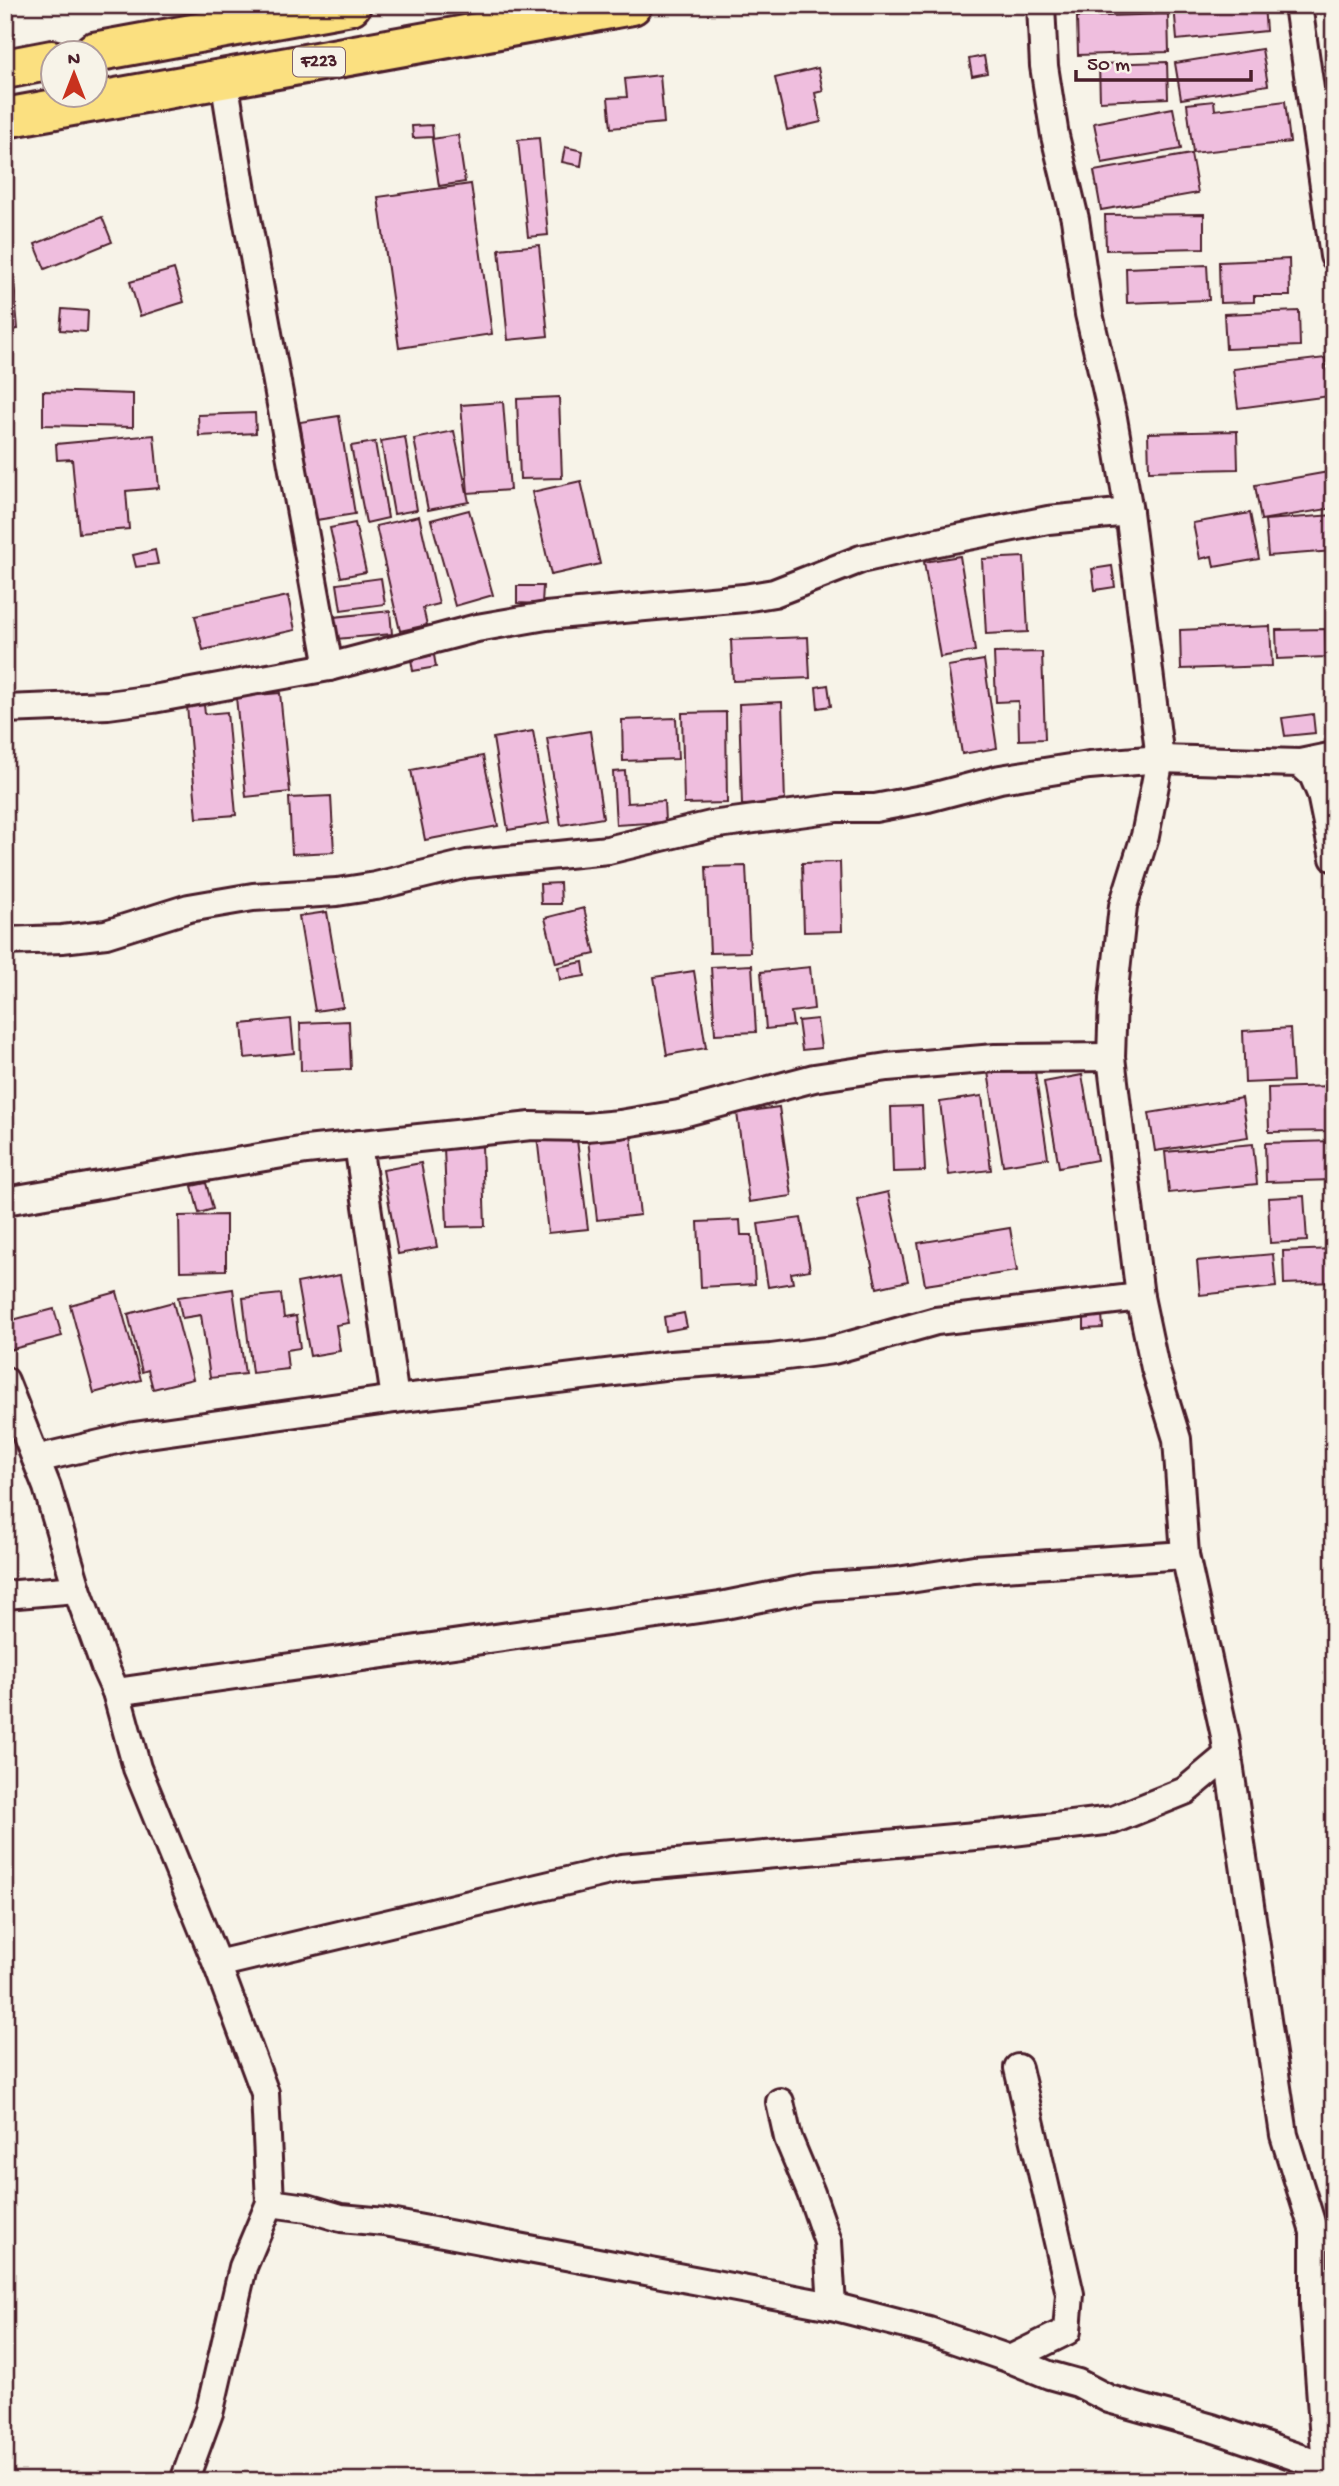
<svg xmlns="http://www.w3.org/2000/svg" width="1339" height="2486" font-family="'Gochi Hand',sans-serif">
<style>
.building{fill:#efbede;stroke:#4a1f2b;stroke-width:2}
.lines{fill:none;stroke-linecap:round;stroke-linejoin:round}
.street-casing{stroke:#4a1f2b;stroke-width:32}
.primary-casing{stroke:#4a1f2b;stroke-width:44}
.street{stroke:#f7f3e8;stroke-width:26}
.primary{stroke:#fbe080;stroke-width:38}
.labels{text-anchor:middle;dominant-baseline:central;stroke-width:7;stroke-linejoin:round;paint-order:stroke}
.shield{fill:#f7f3e8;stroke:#7e5f64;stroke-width:2}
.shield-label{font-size:18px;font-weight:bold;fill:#4a1f2b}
</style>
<rect width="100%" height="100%" fill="#f7f3e8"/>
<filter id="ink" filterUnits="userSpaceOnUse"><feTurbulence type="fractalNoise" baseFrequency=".0143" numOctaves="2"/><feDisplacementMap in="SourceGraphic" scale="14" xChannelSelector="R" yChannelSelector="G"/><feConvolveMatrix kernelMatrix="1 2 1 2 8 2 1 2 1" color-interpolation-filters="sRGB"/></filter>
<g filter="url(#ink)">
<g class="building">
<path d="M 1174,5 L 1264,5 L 1266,31 L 1177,40 Z"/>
<path d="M 1168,14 L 1169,52 L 1078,55 L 1077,17 Z"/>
<path d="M 1262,49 L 1268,85 L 1181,99 L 1175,63 Z"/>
<path d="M 984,56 L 987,73 L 972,76 L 969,59 Z"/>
<path d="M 1167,62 L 1168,98 L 1100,101 L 1099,64 Z"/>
<path d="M 818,68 L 823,91 L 815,93 L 821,122 L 787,130 L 775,78 Z"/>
<path d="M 660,75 L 664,123 L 611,128 L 608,98 L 627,97 L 625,79 Z"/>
<path d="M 1214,101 L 1215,110 L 1285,101 L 1290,142 L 1193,153 L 1187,104 Z"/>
<path d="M 1173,108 L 1181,149 L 1102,163 L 1094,123 Z"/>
<path d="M 432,125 L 433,137 L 413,138 L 412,126 Z"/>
<path d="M 458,135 L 465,182 L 439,186 L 432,139 Z"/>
<path d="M 539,138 L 548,235 L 528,237 L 518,140 Z"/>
<path d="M 565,147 L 583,151 L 581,166 L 562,162 Z"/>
<path d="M 1191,154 L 1198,193 L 1101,210 L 1094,171 Z"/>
<path d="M 471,184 L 492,334 L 399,348 L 378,197 Z"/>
<path d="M 1204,214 L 1204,248 L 1106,250 L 1105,215 Z"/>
<path d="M 102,217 L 112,242 L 45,269 L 35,244 Z"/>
<path d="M 539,245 L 548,336 L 508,340 L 499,249 Z"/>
<path d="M 1289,259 L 1290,296 L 1254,296 L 1254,302 L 1220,303 L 1219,262 Z"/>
<path d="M 1207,265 L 1209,300 L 1127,303 L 1126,268 Z"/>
<path d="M 174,269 L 184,302 L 140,316 L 130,282 Z"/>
<path d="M 5,282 L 14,282 L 18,329 L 5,330 Z"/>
<path d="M 62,309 L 88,311 L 87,332 L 60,330 Z"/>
<path d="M 1299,311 L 1300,346 L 1226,349 L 1224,314 Z"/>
<path d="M 1325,358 L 1330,396 L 1238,408 L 1233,369 Z"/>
<path d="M 43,391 L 133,394 L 133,427 L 43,425 Z"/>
<path d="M 559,397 L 562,478 L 520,479 L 517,399 Z"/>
<path d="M 503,402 L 510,490 L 468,493 L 461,405 Z"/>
<path d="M 255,413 L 256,433 L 199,436 L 198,415 Z"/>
<path d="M 339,416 L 355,514 L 316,520 L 300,422 Z"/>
<path d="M 454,431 L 469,502 L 428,510 L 414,439 Z"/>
<path d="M 1237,431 L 1238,469 L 1149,471 L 1148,433 Z"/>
<path d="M 154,435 L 159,488 L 126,491 L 129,529 L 79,533 L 72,459 L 57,460 L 56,444 Z"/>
<path d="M 405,437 L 417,510 L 394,514 L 381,441 Z"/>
<path d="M 375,442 L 388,518 L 366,523 L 351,446 Z"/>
<path d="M 1334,471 L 1334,508 L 1261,520 L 1255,485 Z"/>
<path d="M 581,481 L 600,564 L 551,575 L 532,492 Z"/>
<path d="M 469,510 L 493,595 L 455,606 L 431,520 Z"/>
<path d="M 1250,513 L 1259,559 L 1214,567 L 1212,556 L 1200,559 L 1193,523 Z"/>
<path d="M 1334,515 L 1334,551 L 1268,556 L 1265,520 Z"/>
<path d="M 419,516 L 439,604 L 423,608 L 427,625 L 400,631 L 376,526 Z"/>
<path d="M 355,523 L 366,572 L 341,577 L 330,528 Z"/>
<path d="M 155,550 L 158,564 L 136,567 L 133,555 Z"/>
<path d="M 960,556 L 975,651 L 940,657 L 924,562 Z"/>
<path d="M 1024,557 L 1028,632 L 986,634 L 982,559 Z"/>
<path d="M 1112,566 L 1115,587 L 1095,590 L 1092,569 Z"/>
<path d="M 381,578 L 385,604 L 341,610 L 337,584 Z"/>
<path d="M 517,586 L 543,586 L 542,604 L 517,603 Z"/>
<path d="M 288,596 L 295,630 L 203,650 L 195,616 Z"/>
<path d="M 390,611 L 392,634 L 336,639 L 334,617 Z"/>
<path d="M 1270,626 L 1272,666 L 1181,669 L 1180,630 Z"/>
<path d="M 1325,629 L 1326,657 L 1277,659 L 1276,630 Z"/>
<path d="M 808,637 L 810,678 L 733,681 L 731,640 Z"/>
<path d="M 1042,652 L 1045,739 L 1019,740 L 1018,701 L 996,702 L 994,653 Z"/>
<path d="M 434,655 L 436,667 L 413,671 L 411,659 Z"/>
<path d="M 984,660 L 997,748 L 962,754 L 948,666 Z"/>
<path d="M 828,685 L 831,706 L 818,708 L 816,687 Z"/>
<path d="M 280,693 L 290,792 L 246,797 L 236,697 Z"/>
<path d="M 782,702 L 785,804 L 742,805 L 739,704 Z"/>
<path d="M 204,705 L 205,714 L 227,712 L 236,815 L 197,818 L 187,706 Z"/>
<path d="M 726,712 L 727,803 L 684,804 L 682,713 Z"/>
<path d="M 1313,714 L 1315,733 L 1285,736 L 1282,718 Z"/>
<path d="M 676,718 L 678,759 L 623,761 L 622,720 Z"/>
<path d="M 533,731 L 549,823 L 508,830 L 493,738 Z"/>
<path d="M 590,731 L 603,818 L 561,825 L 547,738 Z"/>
<path d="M 483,756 L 498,826 L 425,840 L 411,770 Z"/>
<path d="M 625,771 L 627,803 L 664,801 L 665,822 L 616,825 L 613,772 Z"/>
<path d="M 331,796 L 334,852 L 292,854 L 289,798 Z"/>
<path d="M 840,862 L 842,931 L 804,932 L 802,863 Z"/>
<path d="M 746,866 L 750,952 L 710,953 L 706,867 Z"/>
<path d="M 560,883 L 561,904 L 541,904 L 540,884 Z"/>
<path d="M 584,908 L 595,954 L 556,963 L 545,918 Z"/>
<path d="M 327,912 L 343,1007 L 315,1011 L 299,916 Z"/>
<path d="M 583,962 L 585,976 L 560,980 L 558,967 Z"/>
<path d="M 752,965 L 756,1032 L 715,1034 L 711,967 Z"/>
<path d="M 810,967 L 814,1009 L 791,1012 L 793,1026 L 766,1029 L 761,972 Z"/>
<path d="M 694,971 L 706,1048 L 667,1055 L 654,977 Z"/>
<path d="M 291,1019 L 294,1053 L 245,1058 L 242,1024 Z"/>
<path d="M 817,1019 L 821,1048 L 802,1050 L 798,1021 Z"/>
<path d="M 349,1021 L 351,1069 L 301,1071 L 300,1023 Z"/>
<path d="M 1290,1028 L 1293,1081 L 1245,1083 L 1243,1031 Z"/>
<path d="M 1034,1065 L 1048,1158 L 1003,1165 L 988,1072 Z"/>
<path d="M 1082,1075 L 1097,1160 L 1059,1167 L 1044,1082 Z"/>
<path d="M 1332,1086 L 1333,1131 L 1269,1132 L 1268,1088 Z"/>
<path d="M 982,1096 L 991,1170 L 949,1175 L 940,1102 Z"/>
<path d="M 1242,1098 L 1248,1137 L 1155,1151 L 1149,1113 Z"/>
<path d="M 922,1106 L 925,1171 L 893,1172 L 891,1107 Z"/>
<path d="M 779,1107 L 792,1196 L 749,1202 L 737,1113 Z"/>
<path d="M 576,1132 L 588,1229 L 548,1233 L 537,1136 Z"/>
<path d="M 631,1134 L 640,1215 L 597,1220 L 588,1139 Z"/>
<path d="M 1334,1141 L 1334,1180 L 1266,1182 L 1265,1143 Z"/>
<path d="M 1253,1144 L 1257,1184 L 1169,1193 L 1165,1152 Z"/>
<path d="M 482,1146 L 485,1226 L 447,1227 L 444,1147 Z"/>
<path d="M 421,1163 L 437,1247 L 398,1254 L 383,1170 Z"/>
<path d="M 206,1183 L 213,1209 L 199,1213 L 192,1186 Z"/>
<path d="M 888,1192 L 908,1281 L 877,1288 L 857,1199 Z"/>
<path d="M 1304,1196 L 1307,1241 L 1270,1243 L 1268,1198 Z"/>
<path d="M 226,1215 L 226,1270 L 180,1271 L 179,1216 Z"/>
<path d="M 801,1218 L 810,1270 L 791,1273 L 793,1283 L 768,1287 L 758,1224 Z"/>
<path d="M 740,1220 L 741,1235 L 752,1235 L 755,1284 L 701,1287 L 698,1222 Z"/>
<path d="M 1010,1228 L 1017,1271 L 925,1285 L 918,1243 Z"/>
<path d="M 1334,1249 L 1334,1282 L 1284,1284 L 1283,1251 Z"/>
<path d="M 1273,1254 L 1276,1287 L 1200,1295 L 1197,1261 Z"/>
<path d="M 340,1275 L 349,1323 L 336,1325 L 340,1351 L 310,1356 L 297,1283 Z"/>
<path d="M 233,1289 L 245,1374 L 210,1378 L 201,1315 L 182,1318 L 178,1297 Z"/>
<path d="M 117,1292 L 141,1380 L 94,1393 L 70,1305 Z"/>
<path d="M 281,1294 L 284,1318 L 296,1316 L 300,1348 L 286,1350 L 288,1369 L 252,1373 L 243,1298 Z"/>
<path d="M 173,1302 L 193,1379 L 153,1389 L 148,1370 L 142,1372 L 128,1314 Z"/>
<path d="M 54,1309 L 62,1336 L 9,1350 L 5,1335 L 5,1322 Z"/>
<path d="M 684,1313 L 687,1327 L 666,1331 L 664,1317 Z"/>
<path d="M 1102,1314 L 1103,1328 L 1084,1329 L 1084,1316 Z"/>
</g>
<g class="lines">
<defs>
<g id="street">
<path d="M 1041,5 L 1044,66 L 1055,136 L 1075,219 L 1089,314 L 1113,418 L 1129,512 L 1160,759 L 1145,836 L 1123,906 L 1113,999 L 1111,1057 L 1140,1297 L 1155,1368 L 1177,1439 L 1185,1555 L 1225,1736 L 1284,2135 L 1314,2232 L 1314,2305 L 1326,2467"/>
<path d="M 1298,5 L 1334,256"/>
<path d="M 224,79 L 242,191 L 329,667"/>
<path d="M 5,709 L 108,705 L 153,699 L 329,667 L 477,628 L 546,616 L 744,598 L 774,593 L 861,559 L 933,543 L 1048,520 L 1129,512"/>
<path d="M 1300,763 L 1334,756"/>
<path d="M 5,941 L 62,939 L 106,934 L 189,908 L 253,897 L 337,892 L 376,886 L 467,864 L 608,850 L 711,825 L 836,808 L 875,808 L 928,798 L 1000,779 L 1089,765 L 1160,759 L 1300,763 L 1313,775 L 1321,794 L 1334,858"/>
<path d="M 358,1144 L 395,1399"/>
<path d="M 5,1201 L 306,1150 L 531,1126 L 586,1127 L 620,1124 L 679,1114 L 814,1078 L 887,1067 L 995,1058 L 1111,1057"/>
<path d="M 5,1381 L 47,1487 L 77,1589 L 106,1670 L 116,1692 L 137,1768 L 217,1964 L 265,2093 L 270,2203 L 243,2267 L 210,2410 L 184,2481"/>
<path d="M 36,1459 L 134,1436 L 395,1399 L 671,1365 L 771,1358 L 833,1350 L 936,1321 L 1140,1297"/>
<path d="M 5,1595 L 77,1589"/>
<path d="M 116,1692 L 720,1606 L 815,1587 L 897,1581 L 974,1569 L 1185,1555"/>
<path d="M 217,1964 L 622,1868 L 997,1834 L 1113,1820 L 1185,1791 L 1228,1755"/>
<path d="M 780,2102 L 788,2138 L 811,2193 L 828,2242 L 832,2306"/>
<path d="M 270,2203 L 307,2208 L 341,2218 L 385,2222 L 832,2306 L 929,2331 L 1010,2359 L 1049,2375 L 1078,2383 L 1109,2399 L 1212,2428 L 1326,2467 L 1334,2472"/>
<path d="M 1010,2359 L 1067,2331 L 1070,2294 L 1018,2068"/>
</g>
<g id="primary">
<path d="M 94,52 L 351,5"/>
<path d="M 5,69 L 52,60"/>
<path d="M 5,118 L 632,5"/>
</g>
</defs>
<use href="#street" class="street-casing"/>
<use href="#primary" class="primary-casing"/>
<use href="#street" class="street"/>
<use href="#primary" class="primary"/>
</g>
</g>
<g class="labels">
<rect class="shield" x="293" y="47.5" width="52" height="29" rx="5"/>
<g class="shield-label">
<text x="319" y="62">F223</text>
</g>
</g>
<rect width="1339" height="2486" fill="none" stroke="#f7f3e8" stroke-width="28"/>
<rect x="14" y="14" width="1311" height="2458" fill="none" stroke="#4a1f2b" stroke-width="2.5" filter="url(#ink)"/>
<g transform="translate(74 74)"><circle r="33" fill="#f7f3e8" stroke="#b29e9c" stroke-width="2"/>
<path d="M0-5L12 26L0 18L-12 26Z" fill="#c8321e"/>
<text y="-10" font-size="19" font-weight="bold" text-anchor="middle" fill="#4a1f2b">N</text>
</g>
<path d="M1076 70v10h175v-10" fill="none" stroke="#4a1f2b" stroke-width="3.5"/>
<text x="1087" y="70" font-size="21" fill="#4a1f2b" stroke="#f7f3e8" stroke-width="5" paint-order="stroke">50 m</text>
</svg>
